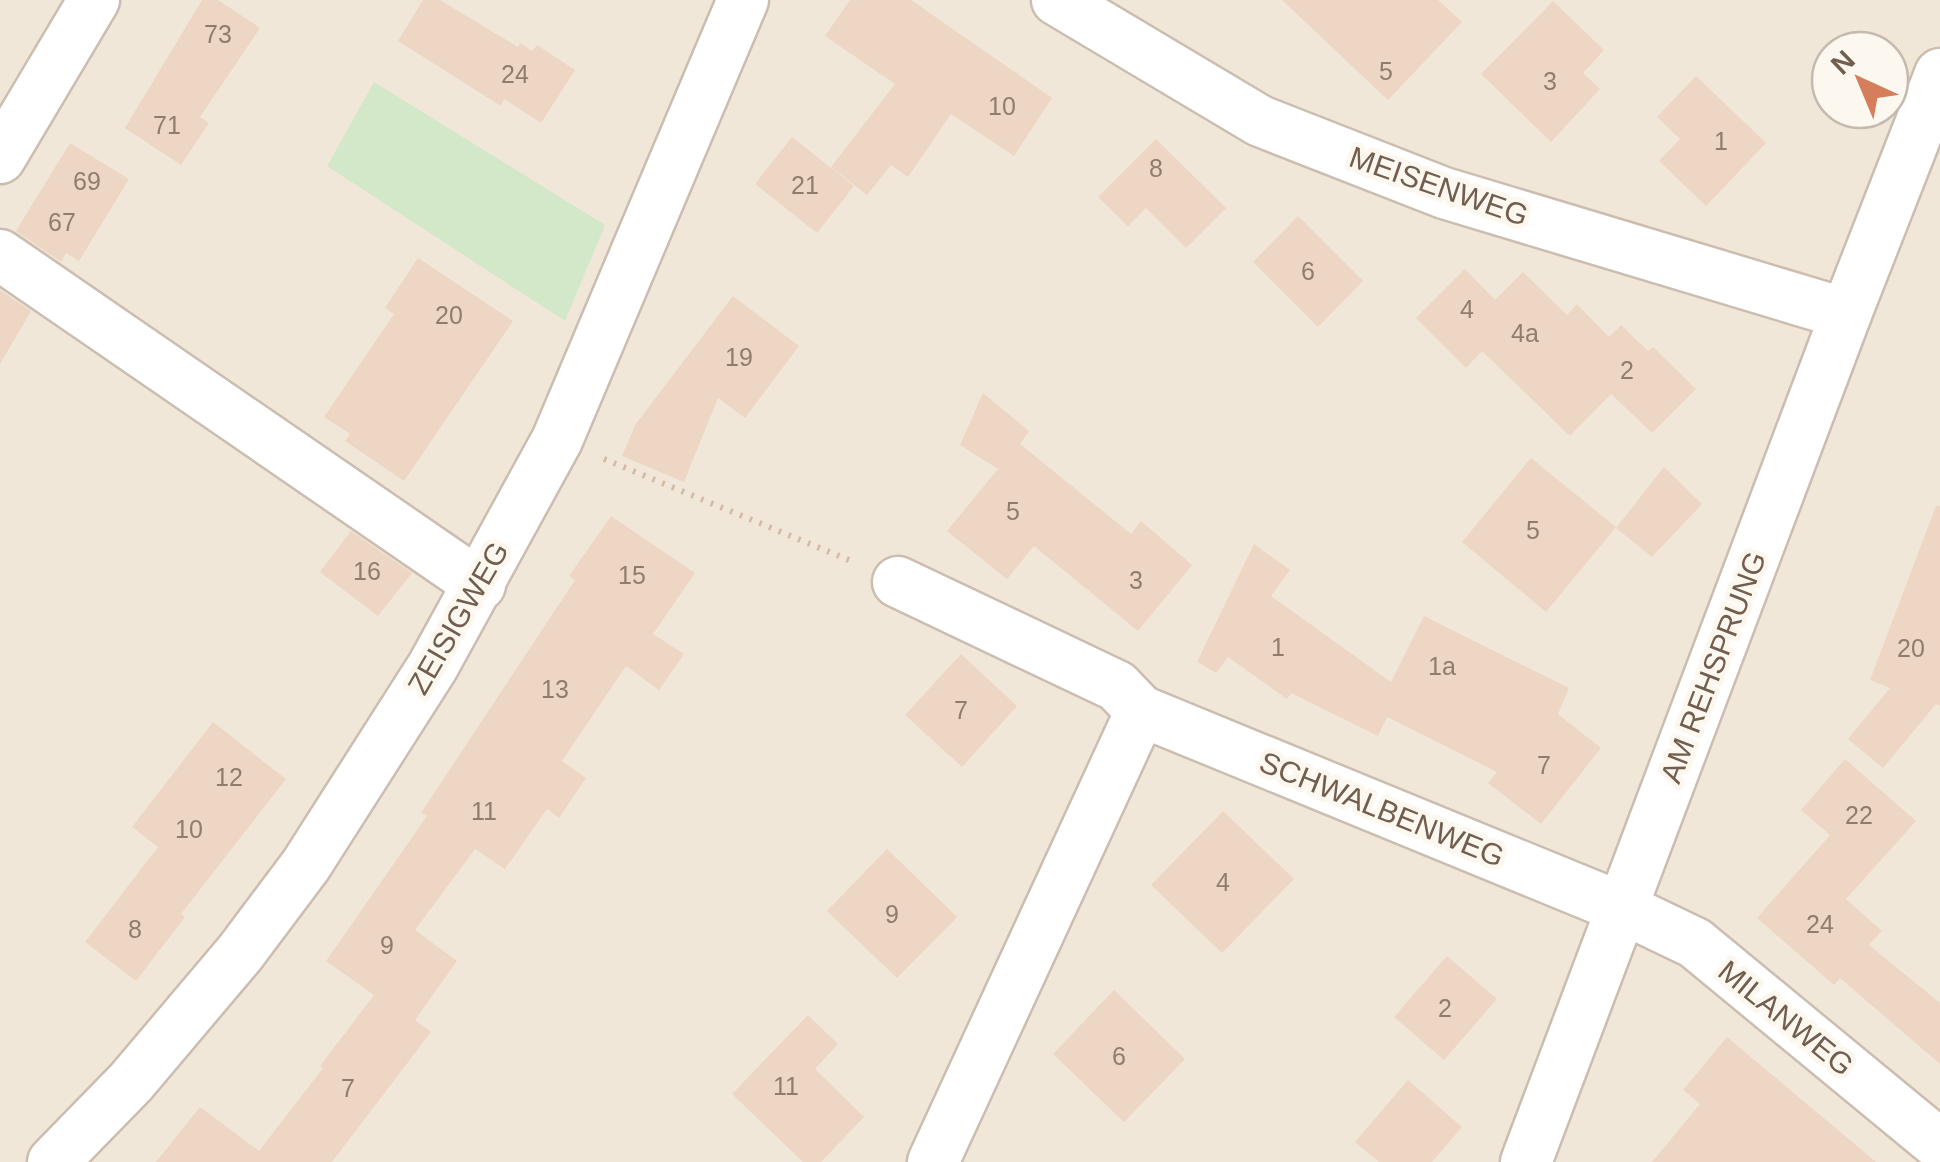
<svg xmlns="http://www.w3.org/2000/svg" width="1940" height="1162" font-family="Arial,sans-serif">
<style>
.residential{fill:#f1e7d8;fill-rule:evenodd}
.green{fill:#d3e7c9}
.building{fill:#edd6c4}
.lines{fill:none;stroke-linecap:round;stroke-linejoin:round}
.minor-casing{stroke:#cbbdb0;stroke-width:55}
.path{stroke:#d2baa7;stroke-width:6;stroke-dasharray:2.5 8;stroke-linecap:butt}
.minor{stroke:#fff;stroke-width:50}
.labels{text-anchor:middle;dominant-baseline:central;stroke-width:10;stroke-linejoin:round;paint-order:stroke}
.number-label{font-size:25px;fill:#917c6c}
.street-label{font-size:30px;fill:#725e4f;stroke:#fdf8ef}
</style>
<rect width="100%" height="100%" fill="#faf4e9"/>
<path class="residential" d="M 0,0 L 1940,0 L 1940,1162 L 0,1162 ZM 1830,50 L 1890,50 L 1890,110 L 1830,110 Z"/>
<path class="green" d="M 374,82 L 605,225 L 565,321 L 327,166 Z"/>
<g class="building">
<path d="M 202,0 L 218,0 L 260,28 L 200,117 L 209,123 L 181,165 L 125,128 Z"/>
<path d="M 423,0 L 440,0 L 518,47 L 520,43 L 532,51 L 537,45 L 575,70 L 541,123 L 504,99 L 501,106 L 398,41 Z"/>
<path d="M 850,0 L 911,0 L 1052,98 L 1014,156 L 951,114 L 908,177 L 891,165 L 867,195 L 831,167 L 895,84 L 825,36 Z"/>
<path d="M 1282,0 L 1438,0 L 1462,22 L 1388,100 Z"/>
<path d="M 1553,1 L 1604,50 L 1583,73 L 1600,89 L 1551,142 L 1481,74 Z"/>
<path d="M 1696,76 L 1766,143 L 1706,206 L 1659,161 L 1680,139 L 1657,117 Z"/>
<path d="M 792,137 L 854,186 L 817,233 L 755,184 Z"/>
<path d="M 1156,139 L 1226,208 L 1186,248 L 1146,208 L 1128,226 L 1098,197 Z"/>
<path d="M 70,143 L 129,179 L 79,261 L 66,253 L 61,262 L 16,231 Z"/>
<path d="M 1298,216 L 1363,281 L 1318,327 L 1253,262 Z"/>
<path d="M 418,258 L 513,321 L 404,481 L 345,441 L 350,434 L 324,417 L 394,314 L 385,308 Z"/>
<path d="M 1465,269 L 1495,300 L 1523,272 L 1567,315 L 1577,304 L 1609,337 L 1621,325 L 1648,351 L 1653,347 L 1696,389 L 1652,433 L 1611,394 L 1570,436 L 1482,351 L 1466,368 L 1416,318 Z"/>
<path d="M 0,290 L 31,311 L 0,364 Z"/>
<path d="M 733,296 L 799,346 L 745,418 L 718,398 L 684,482 L 622,456 L 635,425 Z"/>
<path d="M 983,393 L 1029,431 L 1020,444 L 1131,534 L 1141,521 L 1192,565 L 1138,631 L 1034,546 L 1007,579 L 947,531 L 998,469 L 960,445 Z"/>
<path d="M 1531,458 L 1616,527 L 1546,612 L 1462,542 Z"/>
<path d="M 1664,467 L 1702,504 L 1652,557 L 1616,528 Z"/>
<path d="M 1936,506 L 1940,506 L 1940,706 L 1936,704 L 1883,768 L 1848,739 L 1890,688 L 1870,680 Z"/>
<path d="M 611,516 L 695,573 L 653,634 L 684,654 L 659,690 L 626,666 L 562,761 L 586,778 L 559,818 L 547,809 L 505,869 L 475,849 L 415,930 L 457,961 L 415,1020 L 431,1032 L 332,1162 L 156,1162 L 200,1107 L 259,1151 L 323,1068 L 320,1066 L 374,995 L 326,961 L 427,816 L 421,813 L 575,580 L 569,576 Z"/>
<path d="M 351,531 L 412,573 L 378,616 L 320,572 Z"/>
<path d="M 1254,544 L 1290,570 L 1271,596 L 1391,682 L 1424,616 L 1569,688 L 1558,714 L 1601,748 L 1541,824 L 1488,783 L 1497,772 L 1387,717 L 1378,736 L 1291,693 L 1287,699 L 1228,657 L 1216,673 L 1197,662 Z"/>
<path d="M 961,654 L 1017,706 L 962,767 L 905,715 Z"/>
<path d="M 213,722 L 286,779 L 181,914 L 185,917 L 136,981 L 85,942 L 158,847 L 132,827 Z"/>
<path d="M 1845,759 L 1916,821 L 1846,899 L 1882,931 L 1869,945 L 1940,1003 L 1940,1064 L 1840,978 L 1834,985 L 1757,918 L 1830,835 L 1801,810 Z"/>
<path d="M 1223,811 L 1294,879 L 1222,953 L 1151,885 Z"/>
<path d="M 887,849 L 957,917 L 897,978 L 827,911 Z"/>
<path d="M 1447,956 L 1497,999 L 1444,1060 L 1394,1017 Z"/>
<path d="M 1114,990 L 1185,1059 L 1124,1122 L 1053,1054 Z"/>
<path d="M 808,1015 L 838,1044 L 815,1069 L 864,1117 L 821,1162 L 803,1162 L 732,1094 Z"/>
<path d="M 1727,1037 L 1832,1125 L 1876,1162 L 1652,1162 L 1700,1104 L 1683,1090 Z"/>
<path d="M 1408,1080 L 1462,1127 L 1432,1162 L 1379,1162 L 1355,1142 Z"/>
</g>
<g class="lines">
<defs>
<g id="minor">
<path d="M 1057,0 L 1260,121 L 1444,193 L 1846,314"/>
<path d="M 0,158 L 94,0"/>
<path d="M 0,255 L 480,585"/>
<path d="M 898,582 L 1117,686 L 1141,711"/>
<path d="M 53,1162 L 131,1082 L 240,953 L 306,865 L 433,666 L 557,440 L 743,0"/>
<path d="M 933,1162 L 1141,711 L 1622,908 L 1695,943 L 1940,1145"/>
<path d="M 1526,1162 L 1846,314 L 1940,74"/>
</g>
</defs>
<use href="#minor" class="minor-casing"/>
<path class="path" d="M 604,459 L 856,563"/>
<use href="#minor" class="minor"/>
</g>
<g class="labels">
<g class="number-label">
<text x="218" y="34">73</text>
<text x="1386" y="71">5</text>
<text x="515" y="74">24</text>
<text x="1550" y="81">3</text>
<text x="1002" y="106">10</text>
<text x="167" y="125">71</text>
<text x="1721" y="141">1</text>
<text x="1156" y="168">8</text>
<text x="87" y="181">69</text>
<text x="805" y="185">21</text>
<text x="62" y="222">67</text>
<text x="1308" y="271">6</text>
<text x="1467" y="309">4</text>
<text x="449" y="315">20</text>
<text x="1525" y="333">4a</text>
<text x="739" y="357">19</text>
<text x="1627" y="370">2</text>
<text x="1013" y="511">5</text>
<text x="1533" y="530">5</text>
<text x="367" y="571">16</text>
<text x="632" y="575">15</text>
<text x="1136" y="580">3</text>
<text x="1278" y="647">1</text>
<text x="1911" y="648">20</text>
<text x="1442" y="666">1a</text>
<text x="555" y="689">13</text>
<text x="961" y="710">7</text>
<text x="1544" y="765">7</text>
<text x="229" y="777">12</text>
<text x="484" y="811">11</text>
<text x="1859" y="815">22</text>
<text x="189" y="829">10</text>
<text x="1223" y="882">4</text>
<text x="892" y="914">9</text>
<text x="1820" y="924">24</text>
<text x="135" y="929">8</text>
<text x="387" y="945">9</text>
<text x="1445" y="1008">2</text>
<text x="1119" y="1056">6</text>
<text x="786" y="1086">11</text>
<text x="348" y="1088">7</text>
</g>
<g class="street-label">
<text transform="translate(1439 186) rotate(19)">MEISENWEG</text>
<text transform="translate(458 618) rotate(-60)">ZEISIGWEG</text>
<text transform="translate(1713 667) rotate(-69)">AM REHSPRUNG</text>
<text transform="translate(1382 809) rotate(22)">SCHWALBENWEG</text>
<text transform="translate(1786 1018) rotate(39)">MILANWEG</text>
</g>
</g>
<g transform="translate(1860 80) rotate(316)"><circle r="48" fill="#fdf8ef" stroke="#c5baaf" stroke-width="2.5"/>
<path d="M0-8L18 38L0 25L-18 38Z" fill="#d67e5c"/>
<text y="-15" font-size="28" font-weight="bold" text-anchor="middle" fill="#725e4f">N</text>
</g>
</svg>
